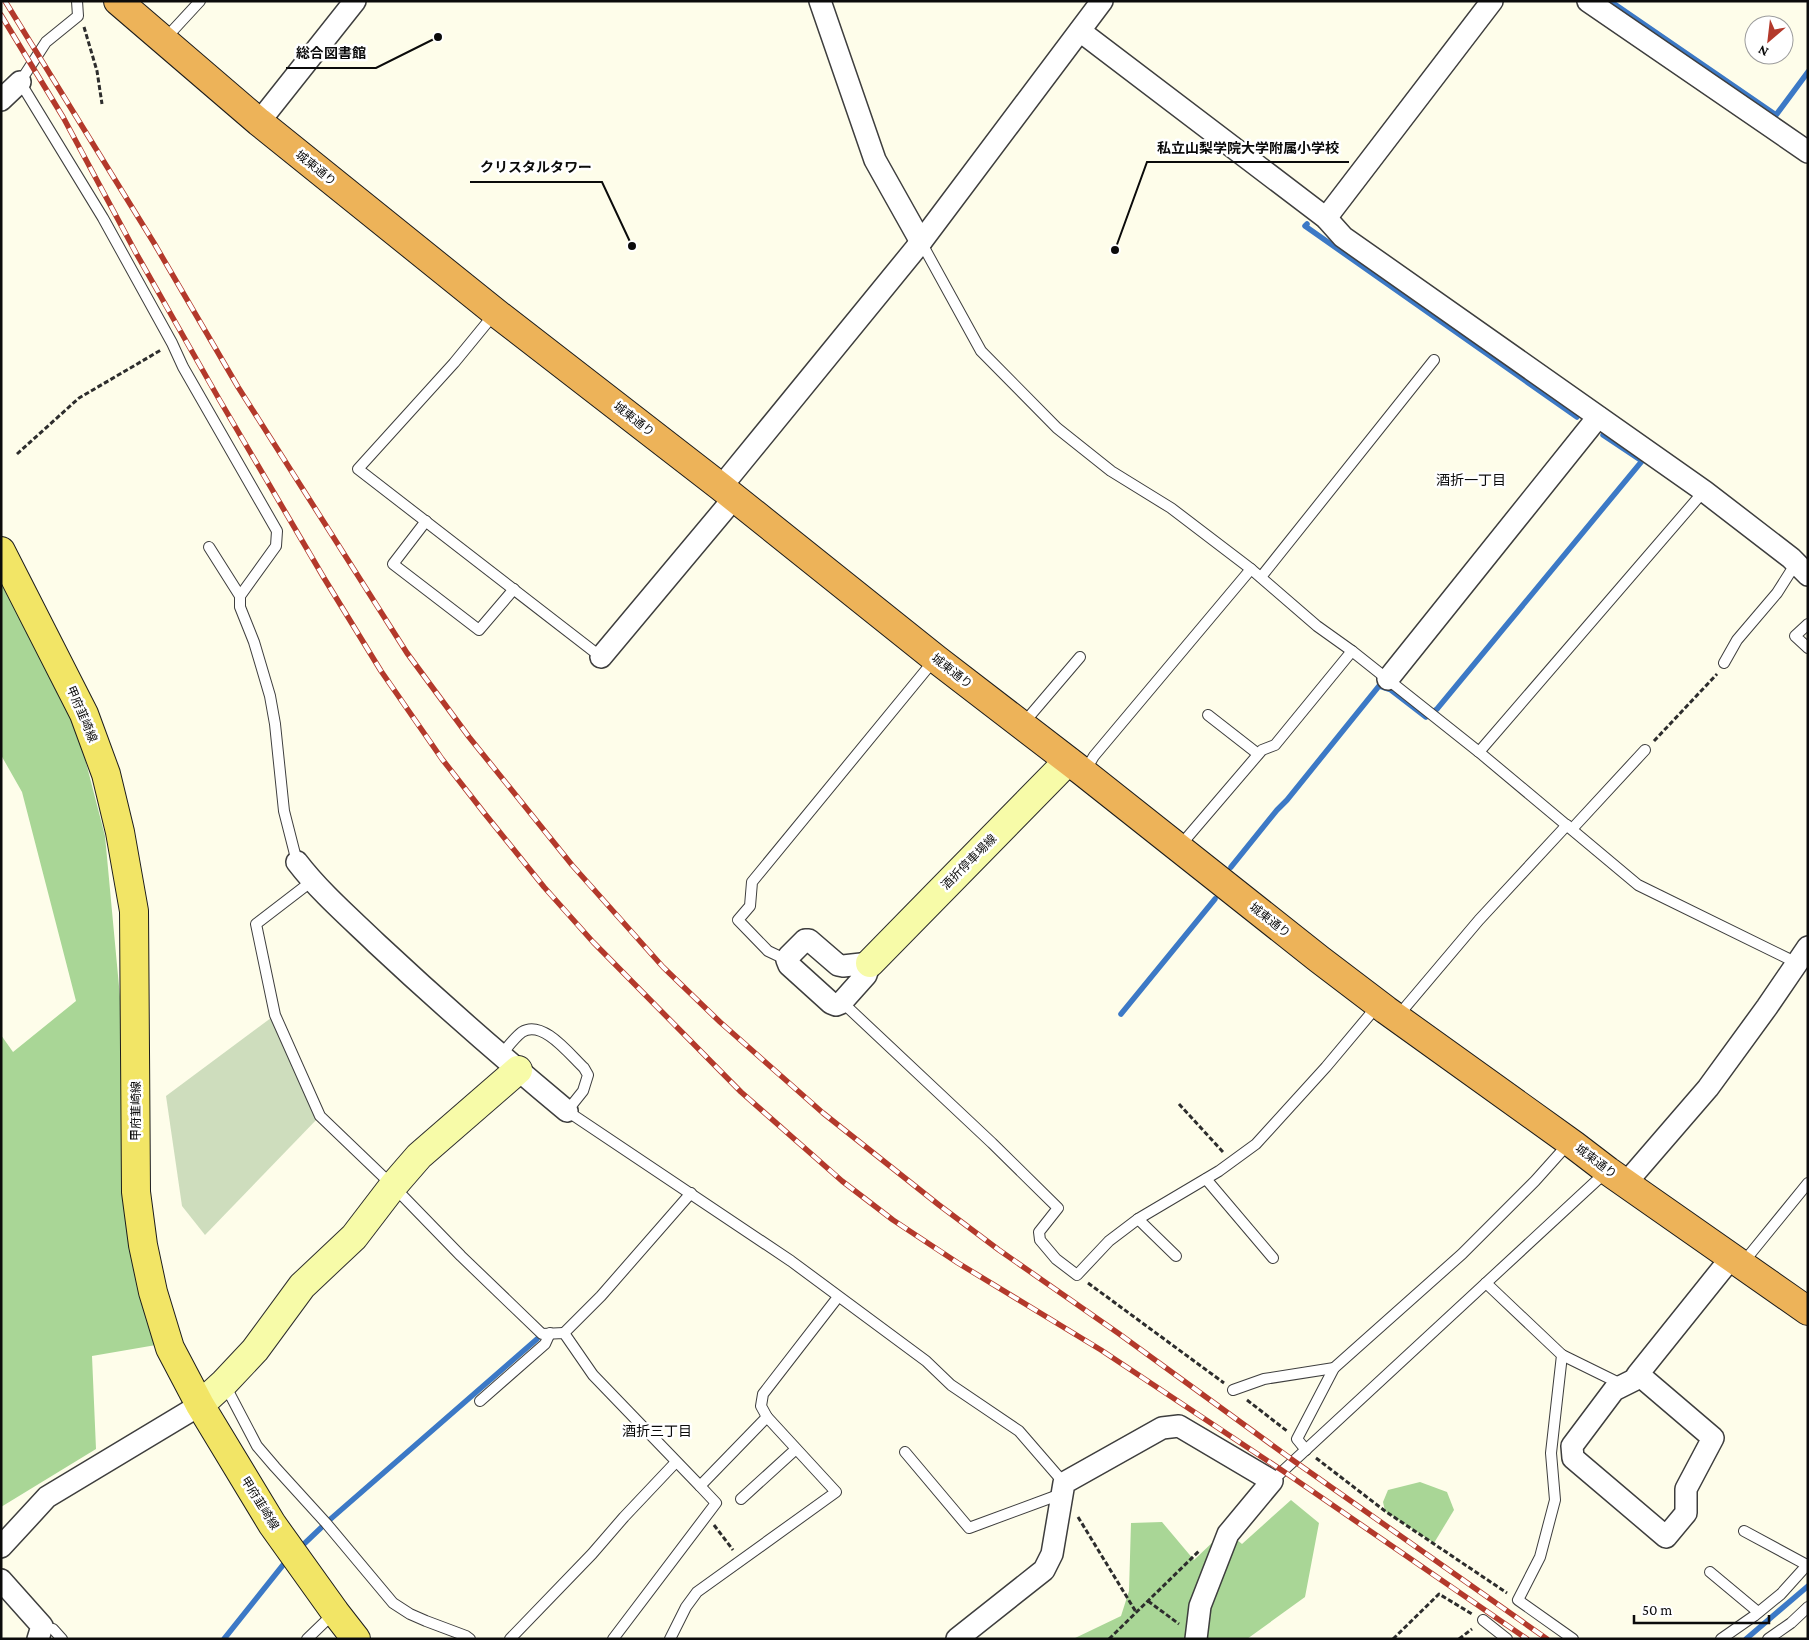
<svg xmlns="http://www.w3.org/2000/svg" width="1809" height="1640" font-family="'Crimson Pro','Noto Sans JP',serif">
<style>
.forest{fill:#a9d696}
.cemetery{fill:#ceddbd}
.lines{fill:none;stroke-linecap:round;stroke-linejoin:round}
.stream{stroke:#3c79c6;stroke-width:5.5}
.lane-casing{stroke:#3e3e3e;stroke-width:12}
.street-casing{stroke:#3e3e3e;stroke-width:24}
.secondary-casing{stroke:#2d2d2d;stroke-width:30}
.primary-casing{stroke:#1c1c1c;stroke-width:30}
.highway-casing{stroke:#1c1c1c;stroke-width:30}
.path{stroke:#2d2d2d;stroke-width:3;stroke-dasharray:5 2.5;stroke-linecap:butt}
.lane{stroke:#fff;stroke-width:10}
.street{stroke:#fff;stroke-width:21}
.secondary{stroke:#f7fba8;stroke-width:28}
.primary{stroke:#f2e566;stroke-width:28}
.highway{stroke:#edb359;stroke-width:28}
.rail-casing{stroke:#b3392b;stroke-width:5.5}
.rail{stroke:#fff;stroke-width:4;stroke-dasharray:11;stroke-linecap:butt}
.labels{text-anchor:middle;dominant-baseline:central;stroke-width:5;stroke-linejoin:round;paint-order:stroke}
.street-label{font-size:12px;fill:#0b0b0b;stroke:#fff}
.neighbourhood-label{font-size:14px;fill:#0b0b0b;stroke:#fff}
.leader{fill:none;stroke:#0b0b0b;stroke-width:2}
.callout-dot{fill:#0b0b0b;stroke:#fff;stroke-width:2}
.callout-label{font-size:14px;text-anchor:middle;font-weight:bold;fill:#0b0b0b;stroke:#fff;stroke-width:5;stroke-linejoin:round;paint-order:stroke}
</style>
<rect width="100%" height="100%" fill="#fefdea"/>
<g class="forest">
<path d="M 1,574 L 74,716 L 105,836 L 127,1072 L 156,1345 L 92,1356 L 96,1449 L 1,1507 L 1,1035 L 13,1052 L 76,1001 L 22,792 L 1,755 Z"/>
<path d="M 1420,1482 L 1447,1492 L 1454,1510 L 1434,1543 L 1385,1511 L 1383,1502 L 1388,1490 Z"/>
<path d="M 1291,1500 L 1319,1523 L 1305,1597 L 1247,1639 L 1073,1639 L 1121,1616 L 1129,1591 L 1131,1523 L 1162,1522 L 1194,1560 L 1215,1540 L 1231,1535 L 1242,1544 Z"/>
</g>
<path class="cemetery" d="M 275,1015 L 320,1116 L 205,1235 L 182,1206 L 166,1096 Z"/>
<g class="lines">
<g class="stream">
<path d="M 1610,1 L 1776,115 L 1808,72"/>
<path d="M 1307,224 L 1305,226 L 1577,417"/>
<path d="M 1231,867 L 1277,810 L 1287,800 L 1379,686 L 1391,690 L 1426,717 L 1437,709 L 1642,461 L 1603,435"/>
<path d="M 1121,1014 L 1215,899"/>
<path d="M 305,1543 L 326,1523 L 537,1339"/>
<path d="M 224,1639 L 283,1565"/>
<path d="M 1746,1639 L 1808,1586"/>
</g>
<defs>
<g id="lane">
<path d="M 77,1 L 78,16 L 46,42 L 20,82 L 103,218 L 172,343 L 183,367 L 277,531 L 276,546 L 240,596 L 240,607 L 254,642 L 270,696 L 275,724 L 284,811 L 297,862"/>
<path d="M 164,40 L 200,1"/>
<path d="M 921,242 L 981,351 L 1057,428 L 1111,471 L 1171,508 L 1251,569 L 1317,626 L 1352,651 L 1479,752 L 1638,885 L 1797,963"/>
<path d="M 495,313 L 454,363 L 358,469 L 601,657"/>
<path d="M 426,521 L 393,564 L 479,630 L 514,589"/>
<path d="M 209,547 L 240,596"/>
<path d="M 1261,577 L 1434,360"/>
<path d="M 1808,624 L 1795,636 L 1808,648"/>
<path d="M 1724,663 L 1737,640 L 1777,593 L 1796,563"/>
<path d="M 1208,715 L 1258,754"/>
<path d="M 1022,725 L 1080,657"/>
<path d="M 1479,752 L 1704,491"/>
<path d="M 1085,771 L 1094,756 L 1251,569"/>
<path d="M 1572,829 L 1645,750"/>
<path d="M 1179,847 L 1262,750 L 1275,745 L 1352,651"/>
<path d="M 312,881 L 256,924 L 275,1015 L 320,1116 L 393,1186 L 461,1256 L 542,1334 L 564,1333 L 593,1375 L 700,1486 L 767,1417 L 761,1406 L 763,1394 L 838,1297"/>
<path d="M 787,960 L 768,951 L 738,920 L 750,906 L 752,882 L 935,659"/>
<path d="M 842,1002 L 992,1143 L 1058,1208 L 1039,1232 L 1040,1240 L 1056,1259 L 1077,1275 L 1109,1241 L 1138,1219 L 1219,1171 L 1256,1144 L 1326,1067 L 1378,1005"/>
<path d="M 1397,1017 L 1479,920 L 1567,825"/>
<path d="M 501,1055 C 507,1048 514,1038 522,1032 C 543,1019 570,1055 584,1068 L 588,1075 L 583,1091 L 567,1111 L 791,1261 L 926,1361 L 951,1385 L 1019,1431 L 1064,1483"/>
<path d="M 1206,1179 L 1273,1258"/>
<path d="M 1138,1219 L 1176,1256"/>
<path d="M 1742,1264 L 1808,1183"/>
<path d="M 1486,1283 L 1562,1355 L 1551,1453 L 1555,1500 L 1540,1557 L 1518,1600 L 1573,1639"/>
<path d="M 564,1333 L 601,1296 L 691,1193"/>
<path d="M 1562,1355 L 1623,1385"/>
<path d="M 225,1385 L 257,1446 L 275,1467 L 326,1523 L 393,1603 L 410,1614 L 426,1621 L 466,1636 L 470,1639"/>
<path d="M 1233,1390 L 1264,1379 L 1334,1368"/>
<path d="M 480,1401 L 545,1344 L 550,1333"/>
<path d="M 1306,1450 L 1297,1439 L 1334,1368 L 1462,1254 L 1535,1181 L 1569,1143"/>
<path d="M 905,1452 L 969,1528 L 1061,1494"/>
<path d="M 1272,1481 L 1607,1171"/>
<path d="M 741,1499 L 796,1449"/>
<path d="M 1744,1531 L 1807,1565"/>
<path d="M 1710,1572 L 1758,1612"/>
<path d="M 1483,1620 L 1507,1639"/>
<path d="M 42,1626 L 53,1629 L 62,1639"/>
<path d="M 307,1639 L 335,1612"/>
<path d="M 510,1639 L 592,1554 L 624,1517 L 676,1462"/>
<path d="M 613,1639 L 716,1503 L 700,1486"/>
<path d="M 670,1639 L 686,1607 L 697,1592 L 836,1492 L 767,1417"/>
<path d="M 1721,1639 L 1754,1616 L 1781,1594 L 1808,1564"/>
<path d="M 1768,1639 L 1791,1623 L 1808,1607"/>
</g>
<g id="street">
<path d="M 820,1 L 875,160 L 921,242"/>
<path d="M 1588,1 L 1808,152"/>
<path d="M 1080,31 L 1326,218 L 1343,237 L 1704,491 L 1791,558 L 1808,575"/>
<path d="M 1,100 L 20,82"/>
<path d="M 259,122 L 355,1"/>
<path d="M 1326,218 L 1492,1"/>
<path d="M 721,487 L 921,242 L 1102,1"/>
<path d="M 601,657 L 734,498"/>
<path d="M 1388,679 L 1598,417"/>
<path d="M 297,862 C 320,892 349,917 376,943 C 438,1001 502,1057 567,1111"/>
<path d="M 805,940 L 809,940 L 838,965 L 843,966 L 870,963 L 866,975 L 841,1003 L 836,1005 L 831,1003 L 789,965 L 787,960 L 789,956 Z"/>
<path d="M 1626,1183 L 1708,1088 L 1767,1007 L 1808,947"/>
<path d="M 1638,1374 L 1713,1438 L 1686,1489 L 1686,1513 L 1666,1537 L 1573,1458 L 1572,1446 L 1614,1390 L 1634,1380 L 1638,1374 L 1731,1258"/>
<path d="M 1,1547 L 47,1497 L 200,1405"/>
<path d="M 1,1580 L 42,1626 L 38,1639"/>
<path d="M 957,1639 L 1044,1570 L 1052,1554 L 1064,1483 L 1162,1428 L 1179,1426 L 1272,1481 L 1228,1534 L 1200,1606 L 1196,1639"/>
</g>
<g id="secondary">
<path d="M 870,963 L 1068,761"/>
<path d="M 200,1405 L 224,1383 L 255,1350 L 302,1286 L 354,1237 L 393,1186 L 419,1156 L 518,1070"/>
</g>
<path id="primary" d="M 1,551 L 84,714 L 106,774 L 120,832 L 134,911 L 136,1192 L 143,1245 L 153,1292 L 170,1348 L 200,1405 L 272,1524 L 335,1612 L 356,1639"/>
<path id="highway" d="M 118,1 L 259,122 L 495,312 L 721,487 L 936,659 L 1083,772 L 1319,959 L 1386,1010 L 1574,1145 L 1608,1171 L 1808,1311"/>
</defs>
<use href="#lane" class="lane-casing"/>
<use href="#street" class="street-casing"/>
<use href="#secondary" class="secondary-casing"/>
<use href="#primary" class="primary-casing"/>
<use href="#highway" class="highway-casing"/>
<g class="path">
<path d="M 84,27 L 97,71 L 102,104"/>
<path d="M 17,454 L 79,398 L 161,350"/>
<path d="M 1654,741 L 1717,674"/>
<path d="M 1179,1104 L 1223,1152"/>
<path d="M 1088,1283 L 1224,1383"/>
<path d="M 1247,1400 L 1287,1431"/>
<path d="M 1316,1458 L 1385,1511 L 1507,1593"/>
<path d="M 1078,1517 L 1136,1612"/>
<path d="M 714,1525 L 733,1550"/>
<path d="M 1148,1601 L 1179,1624"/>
<path d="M 1109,1639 L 1200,1550"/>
<path d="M 1393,1639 L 1439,1594 L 1472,1614"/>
<path d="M 1459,1639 L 1472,1629"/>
</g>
<use href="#lane" class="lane"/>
<use href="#street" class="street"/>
<use href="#secondary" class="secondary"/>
<use href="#primary" class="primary"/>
<use href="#highway" class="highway"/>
<defs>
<g id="rail">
<path d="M 5,1 L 154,243 L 238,387 L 407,653 L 469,737 L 572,865 L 663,967 L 720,1022 L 823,1113 L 939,1205 L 999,1250 L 1118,1333 L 1294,1461 L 1547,1639"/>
<path d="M 1,15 L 63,117 L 136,253 L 219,399 L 324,578 L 381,671 L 442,759 L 485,814 L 544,887 L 593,942 L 741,1092 L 842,1181 L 893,1220 L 958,1263 L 1101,1350 L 1283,1471 L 1527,1639"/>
</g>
</defs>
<use href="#rail" class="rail-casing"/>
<use href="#rail" class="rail"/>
</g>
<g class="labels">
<g class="street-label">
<text transform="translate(316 168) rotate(39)">城東通り</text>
<text transform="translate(634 419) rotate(38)">城東通り</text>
<text transform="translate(952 671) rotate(38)">城東通り</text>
<text transform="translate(82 714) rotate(67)">甲府韮崎線</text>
<text transform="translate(969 862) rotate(-45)">酒折停車場線</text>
<text transform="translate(1270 920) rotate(38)">城東通り</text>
<text transform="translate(136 1111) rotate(-90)">甲府韮崎線</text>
<text transform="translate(1596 1161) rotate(37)">城東通り</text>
<text transform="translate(260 1503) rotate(58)">甲府韮崎線</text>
</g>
<g class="neighbourhood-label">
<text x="1471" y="480">酒折一丁目</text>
<text x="657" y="1431">酒折三丁目</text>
</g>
</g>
<path class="leader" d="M438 37L376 68H286M1115 250L1147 162H1349M632 246L602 182H470"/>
<g class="callout-dot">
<circle cx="438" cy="37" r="5"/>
<circle cx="1115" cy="250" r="5"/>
<circle cx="632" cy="246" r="5"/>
</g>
<g class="callout-label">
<text x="331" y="58">総合図書館</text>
<text x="1248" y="153">私立山梨学院大学附属小学校</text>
<text x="536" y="172">クリスタルタワー</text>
</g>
<rect width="1809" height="1640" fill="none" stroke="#0b0b0b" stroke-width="5"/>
<g transform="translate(1769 40) rotate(208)"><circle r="24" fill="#ffffff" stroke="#9d9d9d"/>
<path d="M0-4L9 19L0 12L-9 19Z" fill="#b3392b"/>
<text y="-8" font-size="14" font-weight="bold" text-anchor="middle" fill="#0b0b0b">N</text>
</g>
<path d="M1634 1615v8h135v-8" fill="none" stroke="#0b0b0b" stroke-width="2.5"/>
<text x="1642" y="1615" font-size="15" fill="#0b0b0b" stroke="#ffffff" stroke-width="4" paint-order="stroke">50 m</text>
</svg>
